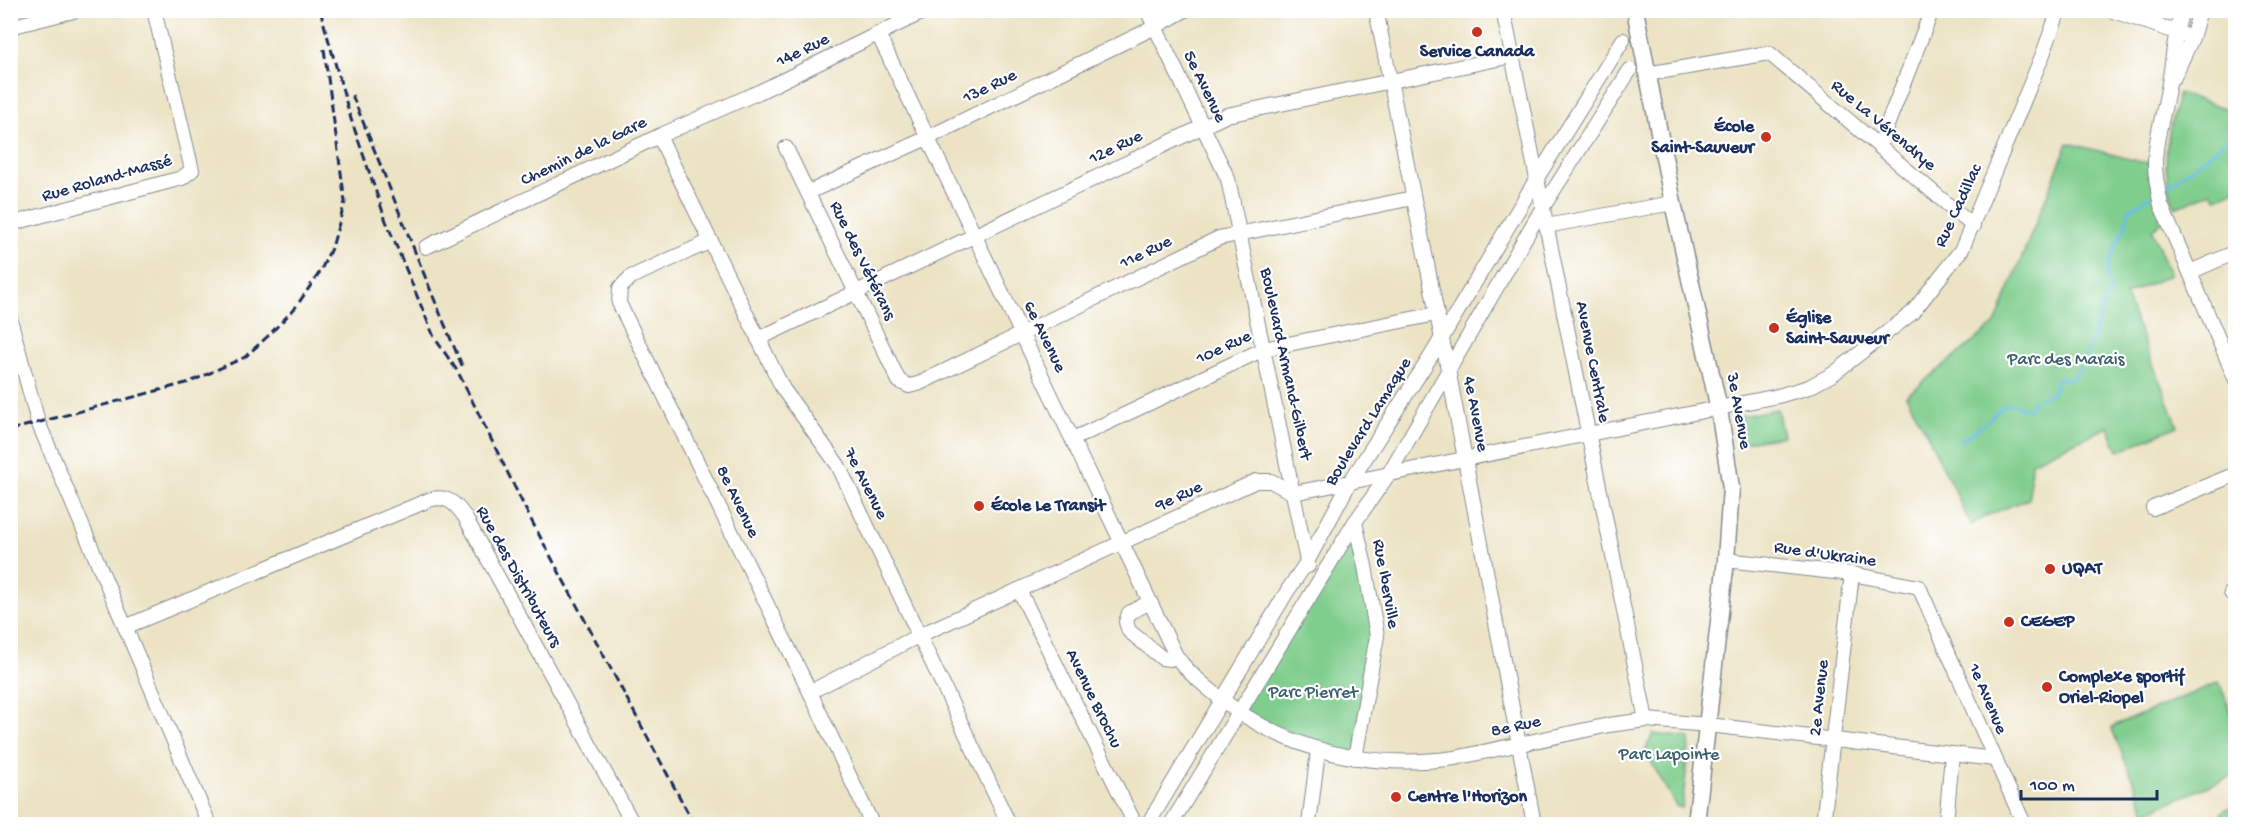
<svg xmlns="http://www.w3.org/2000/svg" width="2246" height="835" font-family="'Gochi Hand',sans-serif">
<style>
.green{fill:#80ce8d;stroke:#4e7e76;stroke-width:1.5}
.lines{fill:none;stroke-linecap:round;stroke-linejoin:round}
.stream{stroke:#66bde3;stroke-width:3}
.minor-casing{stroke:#848991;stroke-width:16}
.major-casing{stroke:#848991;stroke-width:19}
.minor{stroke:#fff;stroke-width:14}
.major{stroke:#fff;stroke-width:16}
.rail{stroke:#1b2f5e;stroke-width:3;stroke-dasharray:9 4.5;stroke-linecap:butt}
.poi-dot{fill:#c8321e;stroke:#fff;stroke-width:2}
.labels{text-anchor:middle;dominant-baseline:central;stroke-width:4.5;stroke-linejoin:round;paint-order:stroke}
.street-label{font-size:18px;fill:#1b2f5e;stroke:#fff}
.poi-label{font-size:18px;font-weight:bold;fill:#1b2f5e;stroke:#fff;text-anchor:start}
.park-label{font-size:18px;fill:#395f6c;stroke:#fff}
</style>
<rect width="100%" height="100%" fill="#fff"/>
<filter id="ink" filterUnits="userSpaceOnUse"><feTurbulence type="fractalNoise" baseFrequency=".0167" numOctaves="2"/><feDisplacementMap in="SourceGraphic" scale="12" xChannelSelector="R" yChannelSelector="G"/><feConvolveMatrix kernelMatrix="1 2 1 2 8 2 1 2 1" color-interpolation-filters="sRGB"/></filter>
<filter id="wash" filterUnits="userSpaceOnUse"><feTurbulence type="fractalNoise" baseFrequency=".008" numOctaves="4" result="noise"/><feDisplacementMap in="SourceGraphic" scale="24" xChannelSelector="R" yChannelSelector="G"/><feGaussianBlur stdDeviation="1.35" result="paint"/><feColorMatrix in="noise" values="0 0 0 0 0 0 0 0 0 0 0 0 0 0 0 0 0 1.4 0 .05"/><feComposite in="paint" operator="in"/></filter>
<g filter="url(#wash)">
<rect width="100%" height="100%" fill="#ece3c4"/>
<g class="green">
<path d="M 2179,93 L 2227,109 L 2235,93 L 2236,190 L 2216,198 L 2211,192 L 2175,208 C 2159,167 2167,133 2179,93 Z"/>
<path d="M 2068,143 L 2141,162 L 2155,163 L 2167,220 L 2152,229 L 2170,275 L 2125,295 L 2178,426 L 2118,451 L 2108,427 L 2031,462 L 2029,499 L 1990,514 L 1971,525 L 1925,430 L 1906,396 L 1995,324 Z"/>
<path d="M 1777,409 L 1783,436 L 1741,443 L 1736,417 Z"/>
<path d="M 1355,522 L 1377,636 L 1355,758 L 1241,713 Z"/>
<path d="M 2219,682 L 2235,722 L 2235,775 L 2146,812 L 2111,727 Z"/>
<path d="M 1653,734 L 1690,738 L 1682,808 L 1676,806 L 1645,751 Z"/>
<path d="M 2235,805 L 2235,824 L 2223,824 L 2221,814 L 2224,810 Z"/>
</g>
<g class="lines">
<g class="stream">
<path d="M 2166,187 L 2188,171 L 2236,133"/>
<path d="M 1960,441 L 1983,425 L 2003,406 L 2016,404 L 2021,408 L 2029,409 L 2034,400 L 2052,393 L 2056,386 L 2055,381 L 2061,377 L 2066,380 L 2073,378 L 2087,356 L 2089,344 L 2110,290 L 2106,273 L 2115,247 L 2125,229 L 2129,210 L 2151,196"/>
</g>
</g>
</g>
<g filter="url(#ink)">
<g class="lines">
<defs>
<g id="minor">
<path d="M 1147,10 L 1228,179 L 1308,566"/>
<path d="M 1376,10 L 1448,369 L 1534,824"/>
<path d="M 1503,10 L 1646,720"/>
<path d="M 2110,10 L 2182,34"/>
<path d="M 2182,10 C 2173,38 2173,66 2167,94 C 2163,117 2155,139 2155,163 C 2155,177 2158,191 2161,205 L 2236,380"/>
<path d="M 10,27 L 77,10"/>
<path d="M 878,34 L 1176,656 C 1187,672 1201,682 1215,694 C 1286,752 1366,770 1455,758 L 1609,725 L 1646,720 L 1709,725 L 1994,759"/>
<path d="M 1647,74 L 1769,53 L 1973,226"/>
<path d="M 2174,77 L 2192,38 L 2200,10"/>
<path d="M 659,136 L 783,389 L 838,465 L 1009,824"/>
<path d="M 1879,146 L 1932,10"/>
<path d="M 786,148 L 899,381 L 909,386 L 918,384 L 1219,238 L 1413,198"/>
<path d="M 809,192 L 927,138 L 1155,27 L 1185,10"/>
<path d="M 10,224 L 182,178 L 192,170 L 154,10"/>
<path d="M 1546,226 L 1673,203"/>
<path d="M 711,241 L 631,277 L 620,288 L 619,303 L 810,692 L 872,824"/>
<path d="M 426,247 L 659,136 L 759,92 L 927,10"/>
<path d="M 2190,272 L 2236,252"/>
<path d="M 10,319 L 38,422 L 209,824"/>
<path d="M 758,339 L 1227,115 L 1512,56"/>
<path d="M 1073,439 L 1264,349 L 1436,314"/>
<path d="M 2153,508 L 2236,474"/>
<path d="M 1726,560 L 1852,574 L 1919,587 L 2024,824"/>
<path d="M 1019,590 L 1135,824"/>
<path d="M 2231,593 L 2236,591"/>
<path d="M 1150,602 L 1129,613 L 1126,622 L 1129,631 L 1162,658 L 1170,659 L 1176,656"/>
<path d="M 125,627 L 429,500 C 447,494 456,504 465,517 L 633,824"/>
<path d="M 810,692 L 918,636 L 1256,481 L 1271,481 L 1293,493 L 1350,482 L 1778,396 L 1809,387 L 1833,374 L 1912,313 L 1962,249 L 2043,54 L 2059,10"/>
<path d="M 1355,758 L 1377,636 L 1365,566 L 1355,522"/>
<path d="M 1148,824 L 1288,590 L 1307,562 L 1350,482 L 1431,356 L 1537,178 L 1623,40"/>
<path d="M 1171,824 L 1355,522 L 1388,475 L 1543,207 L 1630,70"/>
<path d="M 1309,824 L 1318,751"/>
<path d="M 1823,824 L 1852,574"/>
<path d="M 1946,824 L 1952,754"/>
</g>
<path id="major" d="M 1635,10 L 1673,203 L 1719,409 L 1731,488 L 1726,560 L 1696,824"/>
</defs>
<use href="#minor" class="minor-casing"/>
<use href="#major" class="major-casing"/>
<use href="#minor" class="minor"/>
<use href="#major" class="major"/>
<g class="rail">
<path d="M 320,10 L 351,119 L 386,221 L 434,337 L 458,372 L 529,516 L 694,824"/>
<path d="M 352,95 C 390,187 425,280 464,370"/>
<path d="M 10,430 L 190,382 L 245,357 L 267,337 L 295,308 L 320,272 L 333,244 L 345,202 L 324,49"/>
</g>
</g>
</g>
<g class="poi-dot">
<circle cx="1477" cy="32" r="6"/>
<circle cx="1766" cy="137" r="6"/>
<circle cx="1774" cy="328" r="6"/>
<circle cx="979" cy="506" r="6"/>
<circle cx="2050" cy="569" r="6"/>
<circle cx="2009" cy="622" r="6"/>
<circle cx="2047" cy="687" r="6"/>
<circle cx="1396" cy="797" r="6"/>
</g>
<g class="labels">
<g class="street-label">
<text transform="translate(803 51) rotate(-26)">14e Rue</text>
<text transform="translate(990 87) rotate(-26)">13e Rue</text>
<text transform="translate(1204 87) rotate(64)">5e Avenue</text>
<text transform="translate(1883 126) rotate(40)">Rue La Vérendrye</text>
<text transform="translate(1116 148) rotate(-26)">12e Rue</text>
<text transform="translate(584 152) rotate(-26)">Chemin de la Gare</text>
<text transform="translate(107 179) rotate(-16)">Rue Roland-Massé</text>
<text transform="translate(1959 206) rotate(-65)">Rue Cadillac</text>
<text transform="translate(1146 253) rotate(-26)">11e Rue</text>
<text transform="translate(862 261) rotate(64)">Rue des Vétérans</text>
<text transform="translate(1044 337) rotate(64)">6e Avenue</text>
<text transform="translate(1224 348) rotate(-25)">10e Rue</text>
<text transform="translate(1592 362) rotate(79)">Avenue Centrale</text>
<text transform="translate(1285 364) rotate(78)">Boulevard Armand-Gilbert</text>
<text transform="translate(1738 411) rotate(80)">3e Avenue</text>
<text transform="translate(1475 414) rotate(79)">4e Avenue</text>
<text transform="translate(1369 422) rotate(-58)">Boulevard Lamaque</text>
<text transform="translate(865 484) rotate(63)">7e Avenue</text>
<text transform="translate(1179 497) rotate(-25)">9e Rue</text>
<text transform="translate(737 502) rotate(64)">8e Avenue</text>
<text transform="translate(1825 555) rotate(8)">Rue d'Ukraine</text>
<text transform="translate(518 577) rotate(61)">Rue des Distributeurs</text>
<text transform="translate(1385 584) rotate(80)">Rue Iberville</text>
<text transform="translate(1820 698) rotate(-84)">2e Avenue</text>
<text transform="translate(1093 699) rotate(64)">Avenue Brochu</text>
<text transform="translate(1987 699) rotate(67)">1e Avenue</text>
<text transform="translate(1516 727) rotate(-12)">8e Rue</text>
</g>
<g class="poi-label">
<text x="1477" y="52" text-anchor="middle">Service Canada</text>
<text x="1754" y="127" text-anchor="end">École<tspan x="1754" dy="21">Saint-Sauveur</tspan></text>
<text x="1786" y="318">Église<tspan x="1786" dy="21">Saint-Sauveur</tspan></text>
<text x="991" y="506">École Le Transit</text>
<text x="2062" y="569">UQAT</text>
<text x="2021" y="622">CEGEP</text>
<text x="2059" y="677">Complexe sportif<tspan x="2059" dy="21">Oriel-Riopel</tspan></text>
<text x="1408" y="797">Centre l'Horizon</text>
</g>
<g class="park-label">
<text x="2066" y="360">Parc des Marais</text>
<text x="1313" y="693">Parc Pierret</text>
<text x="1669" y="755">Parc Lapointe</text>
</g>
</g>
<rect width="2246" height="835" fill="none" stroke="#fff" stroke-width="36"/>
<path d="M2021 790v9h136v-9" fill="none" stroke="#1b2f5e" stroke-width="3"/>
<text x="2030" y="790" font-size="18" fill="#1b2f5e" stroke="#ffffff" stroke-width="4.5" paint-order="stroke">100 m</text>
</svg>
